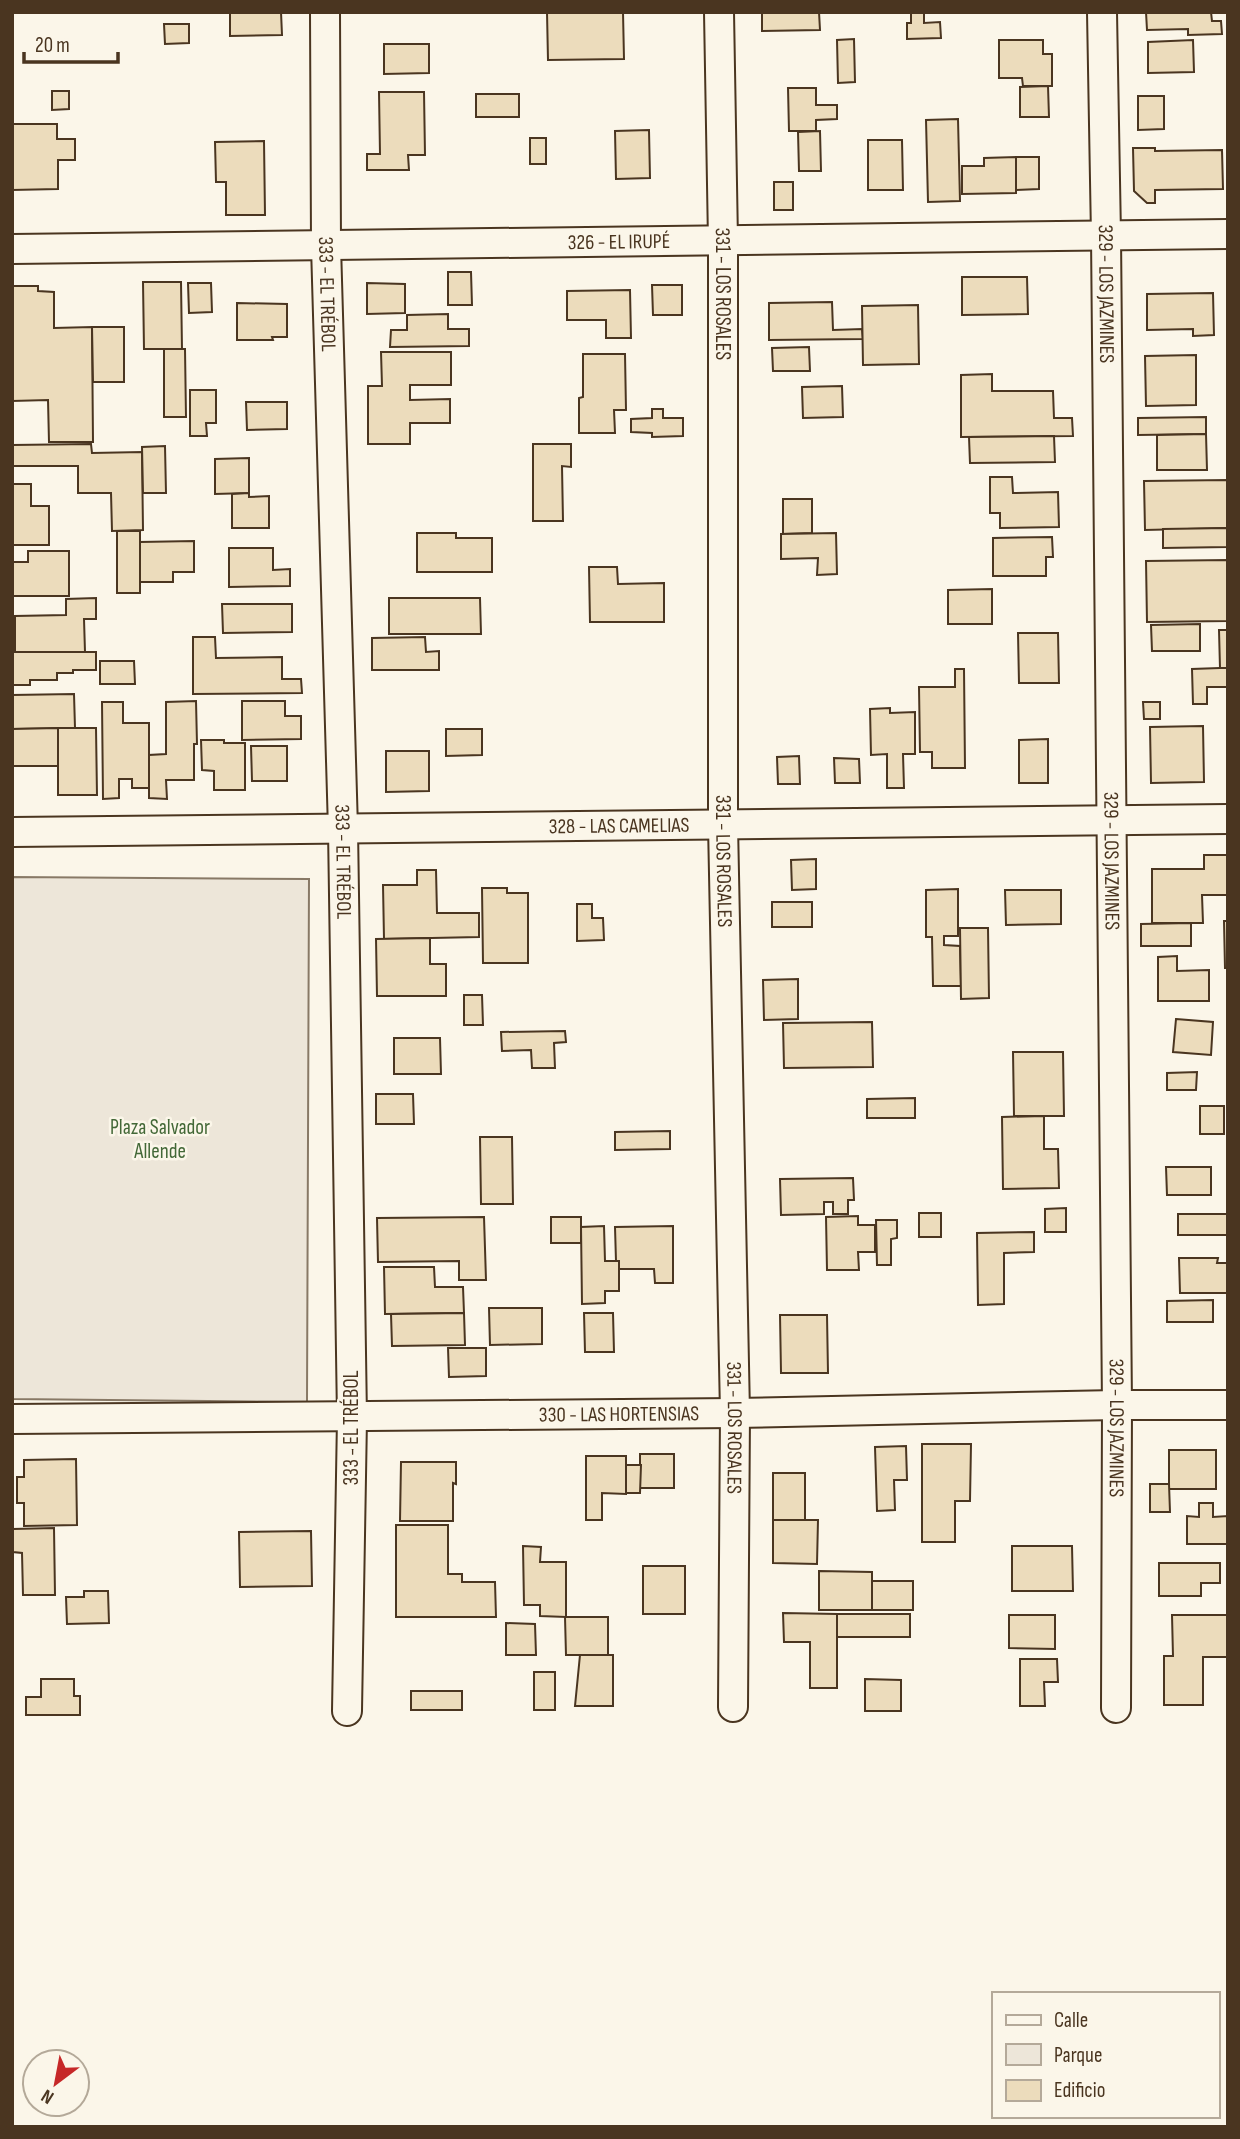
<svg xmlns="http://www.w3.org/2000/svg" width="1240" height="2139" font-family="'Sofia Sans Condensed',sans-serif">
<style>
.green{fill:#ede6d9;stroke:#887966;stroke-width:2}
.building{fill:#ecdcbc;stroke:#4a3520;stroke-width:2}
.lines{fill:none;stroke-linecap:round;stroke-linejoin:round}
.street-casing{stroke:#4a3520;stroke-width:32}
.street{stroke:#fbf6e9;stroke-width:28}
.labels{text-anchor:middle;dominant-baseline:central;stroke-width:5;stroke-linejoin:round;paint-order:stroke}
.street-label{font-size:21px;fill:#4a3520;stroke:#fbf6e9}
.park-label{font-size:21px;fill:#436837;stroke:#fbf6e9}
</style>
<rect width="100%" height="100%" fill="#fbf6e9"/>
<path class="green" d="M 12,877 L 309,879 L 307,1402 L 12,1399 Z"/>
<g class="building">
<path d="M 230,12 L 281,12 L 282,35 L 230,36 Z"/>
<path d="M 547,12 L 623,12 L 624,59 L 548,60 Z"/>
<path d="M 762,12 L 819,12 L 820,30 L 762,31 Z"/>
<path d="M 911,12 L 924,12 L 924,23 L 940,22 L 941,38 L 907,39 L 907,23 L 911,23 Z"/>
<path d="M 1146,12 L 1211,12 L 1212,21 L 1221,21 L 1222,34 L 1188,35 L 1188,29 L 1147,30 Z"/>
<path d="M 164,24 L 189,24 L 189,43 L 165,44 Z"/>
<path d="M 854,39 L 855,82 L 838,83 L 837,40 Z"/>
<path d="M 999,40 L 1043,40 L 1043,54 L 1052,54 L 1052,86 L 1023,86 L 1022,78 L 999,78 Z"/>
<path d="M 1193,40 L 1194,72 L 1148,73 L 1148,42 Z"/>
<path d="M 384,44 L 429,44 L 429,73 L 384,74 Z"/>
<path d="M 1048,86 L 1049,117 L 1020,117 L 1020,87 Z"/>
<path d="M 788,88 L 816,88 L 816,105 L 837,105 L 837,119 L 816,120 L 816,131 L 789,131 Z"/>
<path d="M 52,91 L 69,91 L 69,109 L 52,110 Z"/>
<path d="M 379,92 L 424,92 L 425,155 L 408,155 L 409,170 L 367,170 L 367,154 L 380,154 Z"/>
<rect x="476" y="94" width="43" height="23"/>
<path d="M 1138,96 L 1164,96 L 1164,129 L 1138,130 Z"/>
<path d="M 958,119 L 960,201 L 928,202 L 926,120 Z"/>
<path d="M 12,124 L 57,124 L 57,139 L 75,139 L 75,160 L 58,160 L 58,189 L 12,190 Z"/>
<path d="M 649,130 L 650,178 L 616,179 L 615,131 Z"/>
<path d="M 820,131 L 821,171 L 799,171 L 798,132 Z"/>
<rect x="530" y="138" width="16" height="26"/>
<path d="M 868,140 L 902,140 L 903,190 L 868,190 Z"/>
<path d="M 264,141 L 265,215 L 226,215 L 226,182 L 216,182 L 215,142 Z"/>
<path d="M 1133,148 L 1155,148 L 1155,151 L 1222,150 L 1223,189 L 1155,190 L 1155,203 L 1147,203 L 1134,191 Z"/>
<path d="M 1016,157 L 1039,157 L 1039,189 L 1016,190 Z"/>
<path d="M 1016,157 L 1016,193 L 962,194 L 962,166 L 984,166 L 984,158 Z"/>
<rect x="774" y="182" width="19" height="28"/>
<path d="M 448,272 L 471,272 L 472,305 L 448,305 Z"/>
<path d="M 962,277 L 1027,277 L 1028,314 L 962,315 Z"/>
<path d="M 143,282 L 181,282 L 182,349 L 144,349 Z"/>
<path d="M 188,283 L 211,283 L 212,312 L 189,313 Z"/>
<path d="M 367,283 L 405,284 L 405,313 L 367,314 Z"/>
<path d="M 652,285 L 682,285 L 682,315 L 653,315 Z"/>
<path d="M 12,286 L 38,286 L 38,291 L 54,292 L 54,328 L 92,327 L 93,442 L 49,442 L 48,400 L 12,401 Z"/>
<path d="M 630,290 L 631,338 L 606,338 L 606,320 L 567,320 L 567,291 Z"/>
<path d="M 1213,293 L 1214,335 L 1193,336 L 1193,329 L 1147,330 L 1147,294 Z"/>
<path d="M 832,302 L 833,330 L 862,329 L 863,339 L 769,340 L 769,303 Z"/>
<path d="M 237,303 L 287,304 L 287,337 L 272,337 L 273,340 L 237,340 Z"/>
<path d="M 918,305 L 919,364 L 863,365 L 862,306 Z"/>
<path d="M 448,314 L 448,329 L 469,329 L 469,346 L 390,347 L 391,330 L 407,330 L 407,315 Z"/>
<path d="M 92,327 L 124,327 L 124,382 L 93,382 Z"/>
<path d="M 809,347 L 810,371 L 773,371 L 772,348 Z"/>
<path d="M 164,349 L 185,349 L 186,417 L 164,417 Z"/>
<path d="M 381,352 L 451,352 L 451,385 L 410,385 L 410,400 L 450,399 L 450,423 L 410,423 L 410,444 L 368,444 L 368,386 L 382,386 Z"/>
<path d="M 583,354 L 625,354 L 626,410 L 614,410 L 615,433 L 579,433 L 579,398 L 583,397 Z"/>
<path d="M 1196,355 L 1196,405 L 1146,406 L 1145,356 Z"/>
<path d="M 992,374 L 992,391 L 1053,391 L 1054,418 L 1072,418 L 1073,436 L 961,437 L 961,375 Z"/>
<path d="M 842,386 L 843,417 L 803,418 L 802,387 Z"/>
<path d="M 190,390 L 216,390 L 216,423 L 206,423 L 207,436 L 190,436 Z"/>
<path d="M 246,402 L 287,402 L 287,429 L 247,430 Z"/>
<path d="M 652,409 L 663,409 L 663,418 L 683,418 L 683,436 L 652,437 L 652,433 L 631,432 L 631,419 L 652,418 Z"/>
<path d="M 1206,417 L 1206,434 L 1138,435 L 1138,418 Z"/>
<path d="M 1206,434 L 1207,470 L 1157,470 L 1157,435 Z"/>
<path d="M 1054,436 L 1055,462 L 970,463 L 969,437 Z"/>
<path d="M 91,444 L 92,453 L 142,452 L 143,530 L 112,531 L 111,493 L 78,493 L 78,466 L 12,466 L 12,445 Z"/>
<path d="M 533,444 L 571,444 L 571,467 L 562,466 L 563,521 L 533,521 Z"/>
<path d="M 165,446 L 166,493 L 143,493 L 142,447 Z"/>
<path d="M 249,458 L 249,493 L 215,494 L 215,459 Z"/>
<path d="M 990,477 L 1012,477 L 1013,493 L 1058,492 L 1059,527 L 1000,528 L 1000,513 L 990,513 Z"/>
<path d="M 1228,480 L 1228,528 L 1145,530 L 1144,481 Z"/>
<path d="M 12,484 L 31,484 L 31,506 L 49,506 L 49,545 L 12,545 Z"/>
<path d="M 249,493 L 249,497 L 269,496 L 269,528 L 232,528 L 232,494 Z"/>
<path d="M 783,499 L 812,499 L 812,533 L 783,534 Z"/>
<path d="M 1228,528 L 1228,547 L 1163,548 L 1163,529 Z"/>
<rect x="117" y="531" width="23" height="62"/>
<path d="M 417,533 L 456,533 L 456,538 L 492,538 L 492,572 L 417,572 Z"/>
<path d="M 836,533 L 837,574 L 817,575 L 818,558 L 781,559 L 781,534 Z"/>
<path d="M 1052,537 L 1053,557 L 1046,557 L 1046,576 L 993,576 L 993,538 Z"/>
<path d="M 194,541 L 194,572 L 173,572 L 173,582 L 140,582 L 140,542 Z"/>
<path d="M 229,548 L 273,548 L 273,570 L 290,569 L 290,586 L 229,587 Z"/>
<path d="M 28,551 L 69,551 L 69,596 L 12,596 L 12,562 L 28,562 Z"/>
<path d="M 1228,560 L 1228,621 L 1147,622 L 1146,561 Z"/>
<path d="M 589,567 L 617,567 L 618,584 L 664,583 L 664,622 L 590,622 Z"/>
<path d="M 992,589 L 992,624 L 948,624 L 948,590 Z"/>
<path d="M 96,598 L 96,619 L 84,619 L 85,652 L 15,652 L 15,616 L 66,615 L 66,599 Z"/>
<path d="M 389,598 L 480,598 L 481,634 L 389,634 Z"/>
<path d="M 222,604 L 292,604 L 292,632 L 223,633 Z"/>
<path d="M 1200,624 L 1200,651 L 1152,651 L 1151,625 Z"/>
<path d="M 1219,630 L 1228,630 L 1228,668 L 1220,668 Z"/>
<path d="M 1018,633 L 1058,633 L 1059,683 L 1019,683 Z"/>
<path d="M 193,637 L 215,637 L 216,658 L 282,657 L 282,679 L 301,679 L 302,693 L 193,694 Z"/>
<path d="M 425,637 L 426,652 L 439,651 L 439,670 L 372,670 L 372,638 Z"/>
<path d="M 12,652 L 96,652 L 96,670 L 73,670 L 73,673 L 57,673 L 57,680 L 30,680 L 30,685 L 12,685 Z"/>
<path d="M 100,661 L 134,661 L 135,684 L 100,684 Z"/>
<path d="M 1220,668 L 1228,668 L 1228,687 L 1207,687 L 1207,704 L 1193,704 L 1192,669 Z"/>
<path d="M 955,669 L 964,669 L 965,768 L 932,768 L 932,752 L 920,752 L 919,687 L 955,687 Z"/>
<path d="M 74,694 L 75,728 L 12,729 L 12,695 Z"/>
<path d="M 196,701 L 197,744 L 194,744 L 194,780 L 166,780 L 167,799 L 149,798 L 149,755 L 166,754 L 166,702 Z"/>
<path d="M 242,701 L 285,701 L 285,716 L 301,716 L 301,739 L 242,740 Z"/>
<path d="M 102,702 L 123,702 L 123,723 L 149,723 L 149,788 L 132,788 L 132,779 L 119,779 L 119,798 L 103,799 Z"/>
<path d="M 1143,702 L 1160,702 L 1160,719 L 1144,719 Z"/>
<path d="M 890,708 L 890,713 L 915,712 L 915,754 L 903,754 L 904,788 L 887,788 L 887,754 L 871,755 L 870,709 Z"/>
<path d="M 1203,726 L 1204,782 L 1151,783 L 1150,727 Z"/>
<path d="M 58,728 L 58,766 L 12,766 L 12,729 Z"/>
<path d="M 58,728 L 96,728 L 97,795 L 58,795 Z"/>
<path d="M 446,729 L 482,729 L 482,755 L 446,756 Z"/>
<path d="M 1048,739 L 1048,783 L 1019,783 L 1019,740 Z"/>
<path d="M 201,740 L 224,740 L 224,743 L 245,743 L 245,790 L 214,790 L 214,771 L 202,770 Z"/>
<path d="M 251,746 L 287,746 L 287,781 L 252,781 Z"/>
<path d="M 386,751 L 429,751 L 429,791 L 386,792 Z"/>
<path d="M 799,756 L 800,784 L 778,784 L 777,757 Z"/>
<path d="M 834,758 L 859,759 L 860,783 L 835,783 Z"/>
<path d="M 1204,855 L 1228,855 L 1228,895 L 1202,895 L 1203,923 L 1152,923 L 1152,869 L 1204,869 Z"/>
<path d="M 816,859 L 816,889 L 792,890 L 791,860 Z"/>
<path d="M 417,870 L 436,870 L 437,913 L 479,913 L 479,937 L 384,939 L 383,885 L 417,885 Z"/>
<path d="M 482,888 L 507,888 L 507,893 L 528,893 L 528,963 L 483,963 Z"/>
<path d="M 958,889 L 958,936 L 944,936 L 944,945 L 960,946 L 961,986 L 933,986 L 932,937 L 926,937 L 926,890 Z"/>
<path d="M 1005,890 L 1061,890 L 1061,924 L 1006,925 Z"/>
<rect x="772" y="902" width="40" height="25"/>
<path d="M 577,904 L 592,904 L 592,918 L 603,918 L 604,940 L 577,941 Z"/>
<path d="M 1224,921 L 1228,921 L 1228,968 L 1225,968 Z"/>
<path d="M 1191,923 L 1191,946 L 1141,946 L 1141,924 Z"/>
<path d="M 960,928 L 988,928 L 989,998 L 961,999 Z"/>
<path d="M 430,938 L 430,964 L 446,964 L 446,996 L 377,996 L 376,939 Z"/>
<path d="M 1177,956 L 1177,971 L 1209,970 L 1209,1001 L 1158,1001 L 1158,957 Z"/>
<path d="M 798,979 L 798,1019 L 764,1020 L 763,980 Z"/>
<path d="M 464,995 L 482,995 L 483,1025 L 464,1025 Z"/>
<path d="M 1176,1019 L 1213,1022 L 1211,1055 L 1173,1052 Z"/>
<path d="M 872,1022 L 873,1067 L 784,1068 L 783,1023 Z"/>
<path d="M 565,1031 L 566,1042 L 554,1043 L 555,1068 L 532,1068 L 531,1050 L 502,1051 L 501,1032 Z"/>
<path d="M 394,1038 L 440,1038 L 441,1074 L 394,1074 Z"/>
<path d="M 1013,1052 L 1063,1052 L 1064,1116 L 1014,1116 Z"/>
<path d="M 1197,1072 L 1196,1090 L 1167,1090 L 1167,1073 Z"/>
<path d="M 376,1094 L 413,1094 L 414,1124 L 376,1124 Z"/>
<path d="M 915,1098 L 915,1118 L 867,1118 L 867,1099 Z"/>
<rect x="1200" y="1106" width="24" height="28"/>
<path d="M 1044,1116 L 1044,1149 L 1058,1149 L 1059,1188 L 1003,1189 L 1002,1117 Z"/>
<path d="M 670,1131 L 670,1149 L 615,1150 L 615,1132 Z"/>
<path d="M 480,1137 L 512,1137 L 513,1204 L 481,1204 Z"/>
<path d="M 1166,1167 L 1211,1167 L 1211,1195 L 1167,1195 Z"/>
<path d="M 853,1178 L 854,1200 L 848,1200 L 848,1214 L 833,1214 L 833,1202 L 824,1202 L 824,1214 L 781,1215 L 780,1179 Z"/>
<path d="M 1066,1208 L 1066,1232 L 1045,1232 L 1045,1209 Z"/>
<rect x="919" y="1213" width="22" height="24"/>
<rect x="1178" y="1214" width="50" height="21"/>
<path d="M 858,1216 L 858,1225 L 875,1225 L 875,1252 L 858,1252 L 859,1270 L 827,1270 L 826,1217 Z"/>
<path d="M 484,1217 L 486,1280 L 459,1280 L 459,1261 L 378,1262 L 377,1218 Z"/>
<rect x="551" y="1217" width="30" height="26"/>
<path d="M 876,1220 L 897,1220 L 897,1238 L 891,1239 L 891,1265 L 877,1265 Z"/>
<path d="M 604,1226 L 605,1261 L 619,1261 L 619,1291 L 605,1291 L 605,1303 L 582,1304 L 581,1227 Z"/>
<path d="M 673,1226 L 673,1283 L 655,1283 L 654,1269 L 619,1269 L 619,1261 L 616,1261 L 615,1227 Z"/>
<path d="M 1034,1232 L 1034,1252 L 1004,1253 L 1004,1304 L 978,1305 L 977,1233 Z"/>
<path d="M 1179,1258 L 1218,1258 L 1217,1263 L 1228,1263 L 1228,1293 L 1180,1293 Z"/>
<path d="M 384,1267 L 434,1267 L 435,1287 L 463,1287 L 464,1313 L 385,1314 Z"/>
<path d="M 1213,1300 L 1213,1322 L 1167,1322 L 1167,1301 Z"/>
<path d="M 489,1308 L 542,1308 L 542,1344 L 490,1345 Z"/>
<path d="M 464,1313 L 465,1345 L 392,1346 L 391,1314 Z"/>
<path d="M 584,1313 L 613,1313 L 614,1352 L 585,1352 Z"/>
<path d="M 780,1315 L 827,1315 L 828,1373 L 781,1373 Z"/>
<path d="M 448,1348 L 486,1348 L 486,1376 L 449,1377 Z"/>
<path d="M 922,1444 L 971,1444 L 970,1501 L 955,1501 L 955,1542 L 922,1542 Z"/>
<path d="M 906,1446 L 907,1480 L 894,1480 L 895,1510 L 877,1511 L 875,1447 Z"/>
<rect x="1169" y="1450" width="47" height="39"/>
<rect x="640" y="1454" width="34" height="34"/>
<path d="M 586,1456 L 626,1456 L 626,1494 L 602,1493 L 602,1520 L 586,1520 Z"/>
<path d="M 76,1459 L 77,1525 L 24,1526 L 24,1503 L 17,1503 L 17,1477 L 24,1477 L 24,1460 Z"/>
<path d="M 401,1462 L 456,1462 L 456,1484 L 453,1483 L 453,1521 L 400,1521 Z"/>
<path d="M 626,1465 L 641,1465 L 640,1493 L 626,1493 Z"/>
<rect x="773" y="1473" width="32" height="47"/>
<path d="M 1150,1484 L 1169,1484 L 1170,1512 L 1150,1512 Z"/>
<path d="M 1199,1503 L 1213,1503 L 1213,1517 L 1228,1516 L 1228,1544 L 1187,1544 L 1187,1516 L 1199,1517 Z"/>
<path d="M 773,1520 L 818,1520 L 817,1564 L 773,1563 Z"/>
<path d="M 396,1525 L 448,1525 L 448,1574 L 462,1574 L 462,1582 L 495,1582 L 496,1617 L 396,1617 Z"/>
<path d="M 54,1528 L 55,1595 L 23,1595 L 22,1553 L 13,1552 L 13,1529 Z"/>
<path d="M 311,1531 L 312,1586 L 240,1587 L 239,1532 Z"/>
<path d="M 523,1546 L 541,1547 L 540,1562 L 566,1562 L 566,1617 L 540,1616 L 540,1605 L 524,1605 Z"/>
<path d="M 1012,1546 L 1072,1546 L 1073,1591 L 1012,1591 Z"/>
<path d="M 1159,1563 L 1220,1563 L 1220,1583 L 1201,1583 L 1201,1596 L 1159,1596 Z"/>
<rect x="643" y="1566" width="42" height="48"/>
<path d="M 819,1571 L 872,1572 L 872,1610 L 819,1610 Z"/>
<rect x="872" y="1581" width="41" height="29"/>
<path d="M 84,1591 L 108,1591 L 109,1623 L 67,1624 L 66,1597 L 84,1597 Z"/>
<path d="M 783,1613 L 837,1614 L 837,1688 L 810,1688 L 810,1642 L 784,1642 Z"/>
<rect x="837" y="1614" width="73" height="23"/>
<path d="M 1009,1615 L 1055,1615 L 1055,1649 L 1009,1648 Z"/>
<path d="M 1172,1615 L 1228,1615 L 1228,1657 L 1203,1657 L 1203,1705 L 1164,1705 L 1164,1656 L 1173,1656 Z"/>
<path d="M 565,1617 L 608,1617 L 608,1655 L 566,1655 Z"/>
<path d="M 506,1623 L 535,1624 L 536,1655 L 506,1655 Z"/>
<path d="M 580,1655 L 613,1655 L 613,1706 L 575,1706 Z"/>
<path d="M 1020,1659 L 1057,1659 L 1058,1682 L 1044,1682 L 1045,1706 L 1020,1706 Z"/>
<rect x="534" y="1672" width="21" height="38"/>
<path d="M 41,1679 L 74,1679 L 74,1696 L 80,1696 L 80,1715 L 26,1715 L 26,1697 L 41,1697 Z"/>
<path d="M 865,1679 L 901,1680 L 901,1711 L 865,1711 Z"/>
<rect x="411" y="1691" width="51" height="19"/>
</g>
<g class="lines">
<defs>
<g id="street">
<path id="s1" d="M 325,12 L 326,246 L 343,829 L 352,1418 L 347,1711"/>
<path id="s2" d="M 719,12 L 723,241 L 723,825 L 735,1413 L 733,1707"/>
<path id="s3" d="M 1102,12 L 1106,236 L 1117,1405 L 1116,1708"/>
<path id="s4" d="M 12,249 L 1228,234"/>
<path id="s5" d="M 12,832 L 1228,819"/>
<path id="s6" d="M 12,1419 L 735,1413 L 1117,1405 L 1228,1405"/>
</g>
</defs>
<use href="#street" class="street-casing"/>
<use href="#street" class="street"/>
</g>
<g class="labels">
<g class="street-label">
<text stroke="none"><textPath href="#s4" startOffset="607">326 - EL IRUPÉ</textPath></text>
<text stroke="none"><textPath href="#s2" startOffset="282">331 - LOS ROSALES</textPath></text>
<text stroke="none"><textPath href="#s3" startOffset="282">329 - LOS JAZMINES</textPath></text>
<text stroke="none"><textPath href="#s1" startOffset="282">333 - EL TRÉBOL</textPath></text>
<text stroke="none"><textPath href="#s5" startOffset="607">328 - LAS CAMELIAS</textPath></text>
<text stroke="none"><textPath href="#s2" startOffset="849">331 - LOS ROSALES</textPath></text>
<text stroke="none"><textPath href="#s3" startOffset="849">329 - LOS JAZMINES</textPath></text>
<text stroke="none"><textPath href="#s1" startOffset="850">333 - EL TRÉBOL</textPath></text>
<text stroke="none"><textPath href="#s6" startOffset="607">330 - LAS HORTENSIAS</textPath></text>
<text stroke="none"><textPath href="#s2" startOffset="1416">331 - LOS ROSALES</textPath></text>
<text stroke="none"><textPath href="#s3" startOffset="1416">329 - LOS JAZMINES</textPath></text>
<text transform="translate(351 1428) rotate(-90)">333 - EL TRÉBOL</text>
</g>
<g class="park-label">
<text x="160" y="1127">Plaza Salvador<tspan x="160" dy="24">Allende</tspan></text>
</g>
</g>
<rect width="1240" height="2139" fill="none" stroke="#4a3520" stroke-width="28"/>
<rect x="992" y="1992" width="228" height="126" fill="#fbf6e9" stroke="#b4a999" stroke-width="2"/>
<rect x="1006" y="2015" width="35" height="10" fill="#fbf6e9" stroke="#b4a999" stroke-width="2"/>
<text x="1054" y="2027" font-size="21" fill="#4a3520">Calle</text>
<rect x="1006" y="2044" width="35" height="21" fill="#ede6d9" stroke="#b4a999" stroke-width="2"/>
<text x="1054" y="2062" font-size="21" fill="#4a3520">Parque</text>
<rect x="1006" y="2080" width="35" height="21" fill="#ecdcbc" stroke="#b4a999" stroke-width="2"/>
<text x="1054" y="2097" font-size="21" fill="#4a3520">Edificio</text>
<g transform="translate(56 2083) rotate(212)"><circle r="33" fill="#fbf6e9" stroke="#b4a999" stroke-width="2"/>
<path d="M0-5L12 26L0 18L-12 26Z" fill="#c62828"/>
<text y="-10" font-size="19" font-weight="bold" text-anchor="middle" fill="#4a3520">N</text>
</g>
<path d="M24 52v10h94v-10" fill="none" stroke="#4a3520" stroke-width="3.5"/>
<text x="35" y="52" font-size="21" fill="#4a3520" stroke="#fbf6e9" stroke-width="5" paint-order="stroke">20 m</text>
</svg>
